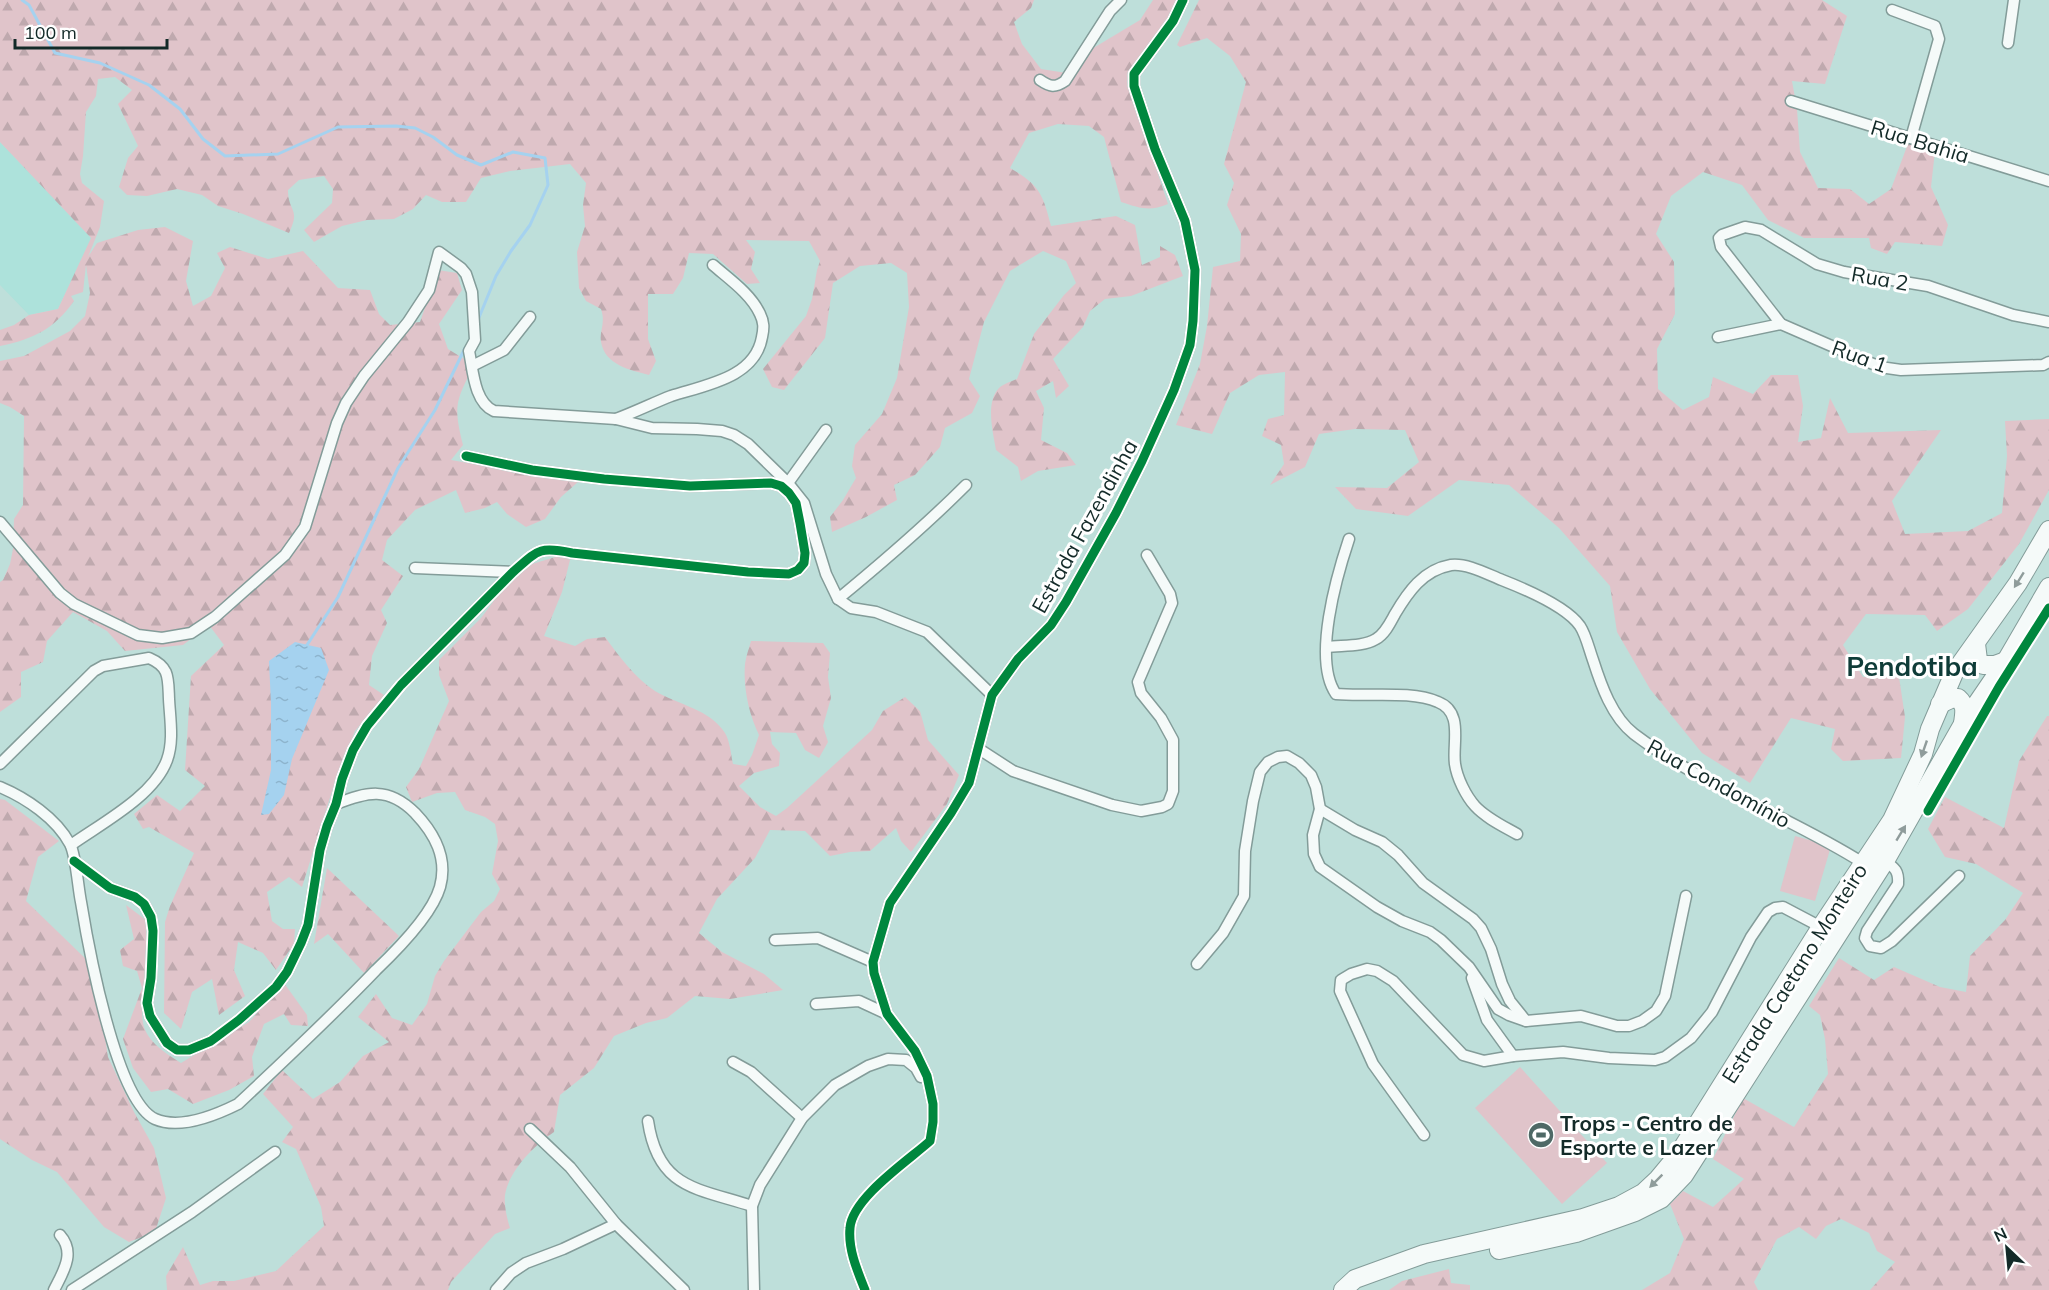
<svg xmlns="http://www.w3.org/2000/svg" width="2049" height="1290" font-family="Mulish,sans-serif">
<style>
.built{fill:#ade2db}
.green{fill:#e0c4ca}
.forest{fill:url(#forest-firs)}
.water{fill:url(#water-ripples)}
.lines{fill:none;stroke-linecap:round;stroke-linejoin:round}
.stream{stroke:#a5d2ef;stroke-width:3}
.street-casing{stroke:#839c99;stroke-width:13}
.primary-casing{stroke:#839c99;stroke-width:20}
.street{stroke:#f5faf9;stroke-width:10}
.primary{stroke:#f5faf9;stroke-width:18}
.cycleway-casing{stroke:#fff;stroke-width:13}
.cycleway{stroke:#00873e;stroke-width:9}
.oneway{fill:#8f9c9b}
.labels{text-anchor:middle;dominant-baseline:central;stroke-width:6;stroke-linejoin:round;paint-order:stroke}
.street-label{font-size:21px;fill:#132a28;stroke:#fff}
.poi-label{font-size:21px;font-weight:bold;fill:#132a28;stroke:#fff;text-anchor:start}
.district-label{font-size:27px;font-weight:bold;fill:#0f3c38;stroke:#fff}
</style>
<defs>
<pattern id="forest-firs" width="22" height="20" patternUnits="userSpaceOnUse" patternTransform="scale(1.5)"><rect width="22" height="20" fill="#e0c4ca"/><path d="M5 1l3.5 6h-7zM16 11l3.5 6h-7z" fill="#bfa9ae"/></pattern>
<pattern id="water-ripples" width="26" height="14" patternUnits="userSpaceOnUse" patternTransform="scale(1.5)"><rect width="26" height="14" fill="#a5d2ef"/><path d="M2 4q2-2 4 0t4 0M15 11q2-2 4 0t4 0" fill="none" stroke="#8db4cd"/></pattern>
</defs>
<rect width="100%" height="100%" fill="#bedfda"/>
<path class="built" d="M 0,142 L 92,238 L 58,309 L 29,315 L 0,285 Z"/>
<g class="green">
<path d="M 1795,836 L 1831,846 L 1815,901 L 1780,891 Z"/>
<path d="M 1520,1067 L 1607,1163 L 1562,1204 L 1475,1108 Z"/>
</g>
<g class="forest">
<path d="M 0,0 L 1034,0 L 1031,8 L 1014,22 L 1022,44 L 1041,69 L 1073,74 L 1090,50 L 1140,20 L 1153,0 L 1177,0 L 1163,28 L 1127,81 L 1168,204 C 1149,212 1140,208 1121,202 L 1104,137 L 1089,126 L 1058,124 L 1029,133 L 1010,168 C 1040,185 1043,195 1051,226 L 1116,216 L 1135,225 L 1142,265 L 1160,257 L 1160,246 L 1175,255 L 1183,276 L 1131,296 L 1105,299 L 1090,311 L 1083,327 L 1053,359 L 1069,386 L 1056,398 L 1053,381 L 1036,391 L 1044,408 L 1041,440 L 1067,453 L 1076,465 L 1038,471 L 1021,481 L 1018,467 L 996,450 C 993,432 985,403 999,388 C 1003,384 1012,381 1017,379 L 1034,334 L 1064,295 L 1076,283 L 1066,261 L 1043,251 L 1010,271 L 984,322 L 969,379 L 980,396 L 972,413 L 945,428 L 940,447 L 915,475 L 894,485 L 897,500 L 866,517 L 832,532 L 830,517 L 843,500 L 856,478 L 852,466 L 855,445 L 882,414 L 897,378 L 909,307 L 907,273 L 891,263 L 860,266 L 833,283 L 825,338 L 784,390 L 772,387 L 763,369 L 806,316 L 812,299 L 817,270 L 820,261 L 809,241 L 746,240 L 755,252 L 751,269 L 760,283 L 747,284 L 713,254 L 689,253 L 683,278 L 673,294 L 648,294 L 648,339 L 656,361 L 649,375 C 630,370 605,365 601,342 C 599,331 606,324 601,309 L 586,301 L 579,288 L 577,252 L 585,226 L 583,205 L 586,183 L 570,164 L 510,171 L 481,178 L 466,202 L 442,202 L 426,195 L 413,209 L 394,219 L 367,220 L 342,226 L 314,242 L 304,230 L 332,203 L 333,189 L 324,176 L 299,180 L 288,190 C 288,212 301,208 289,233 L 243,214 L 218,206 L 202,195 L 177,189 L 147,196 L 127,195 L 119,187 L 128,158 L 138,146 L 118,104 L 132,90 L 115,77 L 98,79 L 96,96 L 86,112 L 83,156 L 80,174 L 82,183 L 104,201 L 100,227 L 88,257 L 97,243 L 138,230 L 165,227 L 193,241 L 186,281 L 193,306 L 211,296 L 225,268 L 217,253 L 230,247 L 268,259 L 303,251 L 338,288 L 370,290 L 379,314 L 390,325 L 420,322 L 438,270 L 457,273 L 462,290 L 439,324 L 448,349 L 474,365 C 456,401 453,405 463,445 L 451,460 L 578,482 L 561,497 L 545,519 L 526,527 L 507,514 L 497,502 L 485,508 L 465,513 L 456,490 L 415,510 L 387,540 L 382,560 L 403,576 L 381,610 L 387,623 L 372,656 L 369,685 L 384,695 L 355,731 L 333,788 L 302,887 L 289,877 L 267,892 L 272,921 L 283,929 L 295,929 L 294,944 L 276,970 L 263,953 L 238,942 L 234,970 L 245,996 L 219,1015 L 212,979 L 192,992 L 181,1029 L 164,1013 L 165,922 L 170,906 L 194,853 L 149,827 L 143,829 L 134,814 L 157,795 L 180,811 L 205,786 L 185,770 L 191,676 L 224,645 L 209,625 L 183,645 L 125,651 L 107,631 L 73,612 L 47,641 L 43,662 L 21,672 L 21,697 L 0,712 L 0,582 L 3,580 L 10,564 L 13,549 L 14,519 L 23,505 L 24,416 L 10,407 L 0,403 L 0,361 L 24,356 L 70,331 L 85,316 L 90,293 L 86,265 L 83,292 L 71,296 L 74,301 C 54,329 34,339 0,346 L 0,330 L 14,325 L 29,315 L 58,309 L 91,238 L 0,142 Z"/>
<path d="M 1199,0 L 1822,0 L 1847,16 L 1825,84 L 1792,81 L 1797,109 L 1800,152 L 1818,188 L 1850,189 L 1869,204 L 1891,189 L 1909,141 L 1935,151 L 1931,187 L 1948,225 L 1942,246 L 1895,242 L 1887,254 L 1871,248 L 1869,238 L 1804,238 L 1768,220 L 1742,185 L 1703,172 L 1671,196 L 1656,234 L 1674,262 L 1675,314 L 1657,349 L 1658,389 L 1683,410 L 1709,397 L 1713,377 L 1753,394 L 1771,375 L 1798,375 L 1803,406 L 1798,442 L 1821,438 L 1830,398 L 1848,433 L 1941,430 L 1892,501 L 1905,534 L 1968,531 L 2002,513 L 2007,456 L 2005,421 L 2049,419 L 2049,490 L 2019,544 L 1968,609 L 1937,631 L 1925,615 L 1866,614 L 1843,645 L 1863,677 L 1899,677 L 1905,717 L 1901,758 L 1843,761 L 1831,749 L 1835,729 L 1791,718 L 1750,783 L 1702,753 L 1650,689 L 1617,632 L 1610,586 L 1559,528 L 1509,485 L 1459,480 L 1408,516 L 1356,509 L 1335,487 L 1387,488 L 1419,462 L 1405,430 L 1355,429 L 1319,434 L 1305,467 L 1270,485 L 1284,464 L 1281,445 L 1262,436 L 1268,419 L 1284,415 L 1285,372 L 1259,375 L 1230,393 L 1212,434 L 1176,425 L 1200,364 L 1207,326 L 1213,267 L 1240,261 L 1241,234 L 1227,205 L 1234,183 L 1224,164 L 1246,82 L 1230,56 L 1207,38 L 1180,47 L 1177,45 Z"/>
<path d="M 562,555 L 570,560 L 562,592 L 544,636 L 575,646 L 587,639 L 605,637 C 619,656 635,678 655,691 C 678,705 710,709 725,733 C 730,741 731,755 733,764 L 746,766 L 752,755 L 759,735 C 749,714 743,688 745,664 C 746,656 749,648 751,641 L 823,643 L 830,653 L 828,677 L 831,698 L 823,726 L 828,742 L 819,758 L 805,750 L 796,733 L 770,732 L 772,744 L 780,753 L 779,766 L 754,773 L 739,786 L 760,807 L 776,816 L 787,808 L 872,730 L 883,711 L 905,697 L 920,711 L 928,740 L 959,775 L 947,804 L 911,852 L 901,841 L 896,828 L 870,851 L 850,852 L 830,856 L 805,831 L 770,830 L 755,858 L 717,899 L 699,933 L 722,952 L 764,974 L 783,990 L 730,999 L 695,996 L 667,1018 L 646,1023 L 614,1036 L 594,1068 L 560,1095 L 554,1132 C 535,1145 509,1170 505,1195 C 504,1206 507,1218 510,1228 L 495,1234 L 451,1282 L 448,1290 L 167,1290 L 166,1276 L 183,1247 L 200,1285 L 213,1281 L 234,1281 L 276,1271 L 324,1226 L 321,1207 L 296,1149 L 282,1142 L 293,1127 L 263,1094 L 282,1070 L 313,1099 L 340,1082 L 363,1056 L 389,1042 L 358,1017 L 376,994 L 392,1018 L 412,1025 L 427,1004 L 435,976 L 444,961 L 481,912 L 494,901 L 500,889 L 492,874 L 498,841 L 495,824 L 485,817 L 465,810 L 455,792 L 437,793 L 412,802 L 406,787 L 419,769 L 449,701 L 439,675 L 439,660 L 481,618 L 508,582 L 532,564 Z"/>
<path d="M 2047,716 L 2049,716 L 2049,1290 L 1870,1290 L 1895,1262 L 1877,1251 L 1869,1233 L 1841,1219 L 1826,1226 L 1816,1239 L 1799,1227 L 1777,1239 L 1754,1282 L 1758,1290 L 1642,1290 L 1670,1273 L 1684,1239 L 1670,1204 L 1683,1191 L 1713,1207 L 1744,1179 L 1713,1159 L 1743,1098 L 1794,1127 L 1828,1074 L 1825,1039 L 1820,1015 L 1809,1006 L 1839,958 L 1874,980 L 1894,967 L 1940,987 L 1966,992 L 1970,956 L 2005,920 L 2023,893 L 1976,864 L 1945,857 L 1928,829 L 1945,797 L 2004,828 L 2019,761 Z"/>
<path d="M 0,799 L 5,800 L 59,841 L 38,857 L 26,901 L 89,962 L 98,992 L 108,1057 L 134,1112 L 154,1148 L 166,1198 L 155,1232 L 129,1242 L 104,1227 L 57,1172 L 32,1160 L 0,1139 Z"/>
<path d="M 327,868 L 399,936 L 364,973 L 328,934 L 314,944 Z"/>
<path d="M 126,905 L 146,920 C 147,936 148,952 147,967 C 143,1020 129,1031 181,1063 L 249,1022 L 284,983 L 307,1015 L 308,1026 L 291,1025 L 284,1014 L 264,1024 L 252,1057 L 254,1076 L 229,1090 L 193,1104 L 168,1089 L 151,1092 L 133,1068 L 123,1039 L 142,988 L 137,971 L 123,966 L 120,950 L 134,939 Z"/>
<path d="M 1449,1269 L 1451,1283 L 1470,1285 L 1470,1290 L 1389,1290 L 1402,1281 Z"/>
</g>
<path class="water" d="M 295,642 L 321,648 L 329,670 L 292,759 L 284,795 L 269,814 L 261,815 L 271,770 L 271,704 L 269,661 Z"/>
<g class="lines">
<g class="stream">
<path d="M 22,0 L 29,5 L 55,53 L 100,63 L 149,85 L 180,109 L 203,139 L 225,156 L 278,154 L 338,127 L 396,126 L 415,128 L 433,137 L 457,155 L 481,165 L 513,152 L 545,158 L 548,185 L 530,225 L 511,251 L 496,276 L 478,320"/>
<path d="M 307,645 L 338,597 L 398,468 L 435,410 L 465,348"/>
</g>
<defs>
<g id="street">
<path d="M 1892,10 L 1935,26 L 1939,39 L 1911,138"/>
<path d="M 2008,43 L 2014,0"/>
<path d="M 1040,80 C 1050,87 1055,88 1065,81 L 1110,11 L 1121,0"/>
<path d="M 1791,101 L 2049,181"/>
<path d="M 2049,322 L 2013,315 L 1928,286 L 1844,272 L 1817,264 L 1761,230 L 1745,227 L 1722,235 L 1719,238 L 1721,247 L 1781,324 L 1880,367 L 1901,370 L 2043,365 L 2049,362"/>
<path d="M 1718,337 L 1781,324"/>
<path d="M 472,366 L 504,350 L 530,317"/>
<path d="M 616,419 C 635,412 653,403 671,396 C 705,385 755,378 762,337 C 764,328 764,322 760,314 C 751,294 729,279 713,265"/>
<path d="M 788,483 L 826,430"/>
<path d="M 0,522 L 60,593 L 74,604 L 138,635 L 162,638 L 191,633 L 215,617 L 285,555 L 305,527 L 337,423 L 346,403 L 364,376 L 408,322 L 429,290 L 439,252 L 461,268 L 466,274 L 472,292 L 475,340 L 469,351 C 473,370 474,402 494,411 L 616,419 L 652,428 L 697,429 L 722,431 L 734,435 L 748,444 L 788,483 L 804,503 L 826,574 L 838,599 L 851,608 L 876,612 L 927,632 L 992,695"/>
<path d="M 1349,539 C 1337,575 1312,660 1336,694 C 1366,697 1411,690 1438,702 C 1464,712 1452,744 1455,764 C 1457,778 1466,796 1475,806 C 1486,818 1503,826 1517,834"/>
<path d="M 415,568 L 513,572"/>
<path d="M 838,599 C 883,562 926,525 966,485"/>
<path d="M 1327,647 C 1342,645 1363,647 1376,639 C 1385,634 1390,623 1395,614 C 1408,592 1423,570 1451,565 C 1467,563 1487,574 1502,580 C 1525,589 1566,606 1580,626 C 1586,635 1589,649 1593,660 C 1601,685 1612,717 1634,734 C 1704,787 1789,816 1863,863"/>
<path d="M 979,749 L 1013,771 L 1112,805 L 1141,811 L 1162,807 L 1168,804 L 1173,791 L 1173,740 L 1161,718 L 1141,693 L 1138,682 L 1172,603 L 1170,594 L 1147,555"/>
<path d="M 0,764 L 94,671 L 103,666 L 149,658 C 170,667 168,678 169,699 C 170,719 174,741 167,760 C 154,796 102,823 71,845"/>
<path d="M 0,787 C 26,798 56,818 70,844 C 76,855 78,888 81,902 C 88,945 116,1101 155,1119 C 180,1130 216,1115 238,1104 C 285,1060 332,1016 376,970 C 397,950 432,915 440,887 C 448,858 435,834 415,813 C 388,786 367,792 336,804"/>
<path d="M 1320,809 L 1355,830 L 1382,842 L 1398,855 L 1423,883 L 1473,919 L 1481,928 L 1491,949 L 1502,984 L 1510,1001 L 1526,1021"/>
<path d="M 74,861 L 110,888 L 135,897 L 144,904 L 151,917 L 153,931 L 151,978 L 147,1003 L 150,1016 L 167,1043 L 177,1050 L 189,1050 L 211,1041 L 239,1020 L 276,987 L 287,972 L 301,943 L 308,925 L 320,850 L 327,826 L 336,804 L 342,779 L 353,750 L 367,726 L 401,685 L 513,572 C 538,550 539,546 572,553 L 748,572 L 789,574 L 798,570 L 804,563 L 805,553 L 800,523 L 796,503 L 789,493 L 781,486 L 771,483 L 690,486 L 604,479 L 532,470 L 466,456"/>
<path d="M 1885,861 C 1895,868 1899,871 1898,884 L 1867,931 L 1865,938 L 1870,946 L 1881,948 L 1892,941 L 1959,876"/>
<path d="M 775,940 L 818,938 L 873,962"/>
<path d="M 1197,964 L 1223,933 L 1244,896 L 1245,851 L 1253,801 L 1260,772 L 1268,762 L 1278,757 L 1287,756 L 1299,763 L 1311,775 L 1316,787 L 1320,809 L 1313,835 L 1314,854 L 1320,867 L 1377,907 L 1402,921 L 1430,932 L 1441,940 L 1469,967 L 1498,1009 L 1509,1015 L 1526,1021 L 1581,1016 L 1617,1026 L 1629,1026 L 1642,1021 L 1656,1011 L 1665,996 L 1686,896"/>
<path d="M 1472,978 L 1487,1020 L 1513,1056"/>
<path d="M 816,1004 L 859,1001 L 887,1014"/>
<path d="M 733,1062 L 751,1072 L 802,1118"/>
<path d="M 648,1121 C 658,1189 697,1188 752,1206"/>
<path d="M 530,1129 L 570,1167 L 616,1224"/>
<path d="M 1424,1135 L 1373,1064 L 1340,991 L 1341,980 L 1351,974 L 1367,969 L 1377,971 L 1393,981 L 1463,1055 L 1484,1061 L 1513,1056 L 1563,1052 L 1609,1058 L 1655,1060 L 1665,1057 L 1691,1038 L 1712,1012 L 1751,937 L 1768,912 L 1775,908 L 1783,907 L 1821,927"/>
<path d="M 54,1290 C 63,1272 76,1253 60,1235"/>
<path d="M 72,1290 L 192,1212 L 275,1152"/>
<path d="M 496,1290 L 511,1273 L 526,1263 L 563,1249 L 616,1224 L 684,1290"/>
<path d="M 754,1290 L 752,1206 L 760,1185 L 802,1118 L 835,1085 L 868,1066 L 888,1059 L 906,1060 L 916,1068 L 921,1077"/>
<path d="M 865,1290 C 857,1270 848,1249 850,1228 C 852,1198 909,1160 930,1141 L 933,1122 L 933,1104 L 927,1076 L 915,1051 L 887,1014 L 874,973 L 873,962 L 890,903 L 951,813 L 969,783 L 992,695 L 1018,659 L 1051,625 L 1066,602 L 1116,513 L 1142,461 L 1174,390 L 1190,345 L 1193,321 L 1195,270 L 1185,221 L 1155,149 L 1134,86 L 1134,74 L 1173,21 L 1183,0"/>
</g>
<g id="primary">
<path d="M 1976,644 L 1978,660 L 1983,665 L 1995,665 L 2006,661"/>
<path d="M 1940,704 L 1951,699 L 1958,698 C 1967,706 1964,713 1963,724"/>
<path d="M 1499,1250 L 1576,1233 L 1635,1212 L 1661,1199 L 1684,1175 L 1885,861 L 1963,724 L 2006,661 L 2049,587"/>
<path d="M 1343,1290 L 1355,1279 L 1424,1254 L 1583,1218 L 1619,1206 L 1643,1193 L 1658,1179 L 1678,1155 L 1821,927 L 1892,820 L 1923,754 L 1930,729 L 1954,673 L 2018,583 L 2049,530"/>
</g>
</defs>
<use href="#street" class="street-casing"/>
<use href="#primary" class="primary-casing"/>
<use href="#street" class="street"/>
<use href="#primary" class="primary"/>
<defs>
<g id="cycleway">
<path d="M 1928,811 L 1999,687 L 2049,608"/>
<path d="M 74,861 L 110,888 L 135,897 L 144,904 L 151,917 L 153,931 L 151,978 L 147,1003 L 150,1016 L 167,1043 L 177,1050 L 189,1050 L 211,1041 L 239,1020 L 276,987 L 287,972 L 301,943 L 308,925 L 320,850 L 327,826 L 336,804 L 342,779 L 353,750 L 367,726 L 401,685 L 513,572 C 538,550 539,546 572,553 L 748,572 L 789,574 L 798,570 L 804,563 L 805,553 L 800,523 L 796,503 L 789,493 L 781,486 L 771,483 L 690,486 L 604,479 L 532,470 L 466,456"/>
<path d="M 865,1290 C 857,1270 848,1249 850,1228 C 852,1198 909,1160 930,1141 L 933,1122 L 933,1104 L 927,1076 L 915,1051 L 887,1014 L 874,973 L 873,962 L 890,903 L 951,813 L 969,783 L 992,695 L 1018,659 L 1051,625 L 1066,602 L 1116,513 L 1142,461 L 1174,390 L 1190,345 L 1193,321 L 1195,270 L 1185,221 L 1155,149 L 1134,86 L 1134,74 L 1173,21 L 1183,0"/>
</g>
</defs>
<use href="#cycleway" class="cycleway-casing"/>
<use href="#cycleway" class="cycleway"/>
</g>
<defs><path id="oneway-solid" d="M-6-.8H1V-3.2L6.5 0L1 3.2V.8H-6Z" transform="scale(1.5)"/></defs>
<g class="oneway">
<use href="#oneway-solid" transform="translate(2019 580) rotate(122)"/>
<use href="#oneway-solid" transform="translate(1924 749) rotate(109)"/>
<use href="#oneway-solid" transform="translate(1901 833) rotate(-59)"/>
<use href="#oneway-solid" transform="translate(1656 1181) rotate(135)"/>
</g>
<defs>
<symbol id="stadium-disc" viewBox="-11 -11 22 22"><circle r="9.5" fill="#4f6966" stroke="#fff"/><path d="M0-5a6.5 5 0 1 0 0 10a6.5 5 0 1 0 0-10ZM-3.5-1.8h7v3.6h-7Z" fill="#fff"/></symbol>
</defs>
<g fill-rule="evenodd">
<use href="#stadium-disc" x="1526" y="1120" width="30" height="30"/>
</g>
<g class="labels">
<g class="street-label">
<text transform="translate(1920 141) rotate(17)">Rua Bahia</text>
<text transform="translate(1880 278) rotate(10)">Rua 2</text>
<text transform="translate(1860 356) rotate(20)">Rua 1</text>
<text transform="translate(1084 526) rotate(-61)">Estrada Fazendinha</text>
<text transform="translate(1719 783) rotate(29)">Rua Condomínio</text>
<text transform="translate(1794 973) rotate(-58)">Estrada Caetano Monteiro</text>
</g>
<g class="poi-label">
<text x="1560" y="1123">Trops - Centro de<tspan x="1560" dy="24">Esporte e Lazer</tspan></text>
</g>
<g class="district-label">
<text x="1912" y="666">Pendotiba</text>
</g>
</g>
<g transform="translate(2007 1248) rotate(334)" stroke="#ffffff" stroke-width="4.5" paint-order="stroke">
<path d="M0-4.5L10 22L0 15L-10 22Z" fill="#132a28"/>
<text y="-9" font-size="16" font-weight="bold" text-anchor="middle" fill="#132a28">N</text>
</g>
<path d="M15 39v9h152v-9" fill="none" stroke="#132a28" stroke-width="3"/>
<text x="24" y="39" font-size="18" fill="#132a28" stroke="#ffffff" stroke-width="4.5" paint-order="stroke">100 m</text>
</svg>
